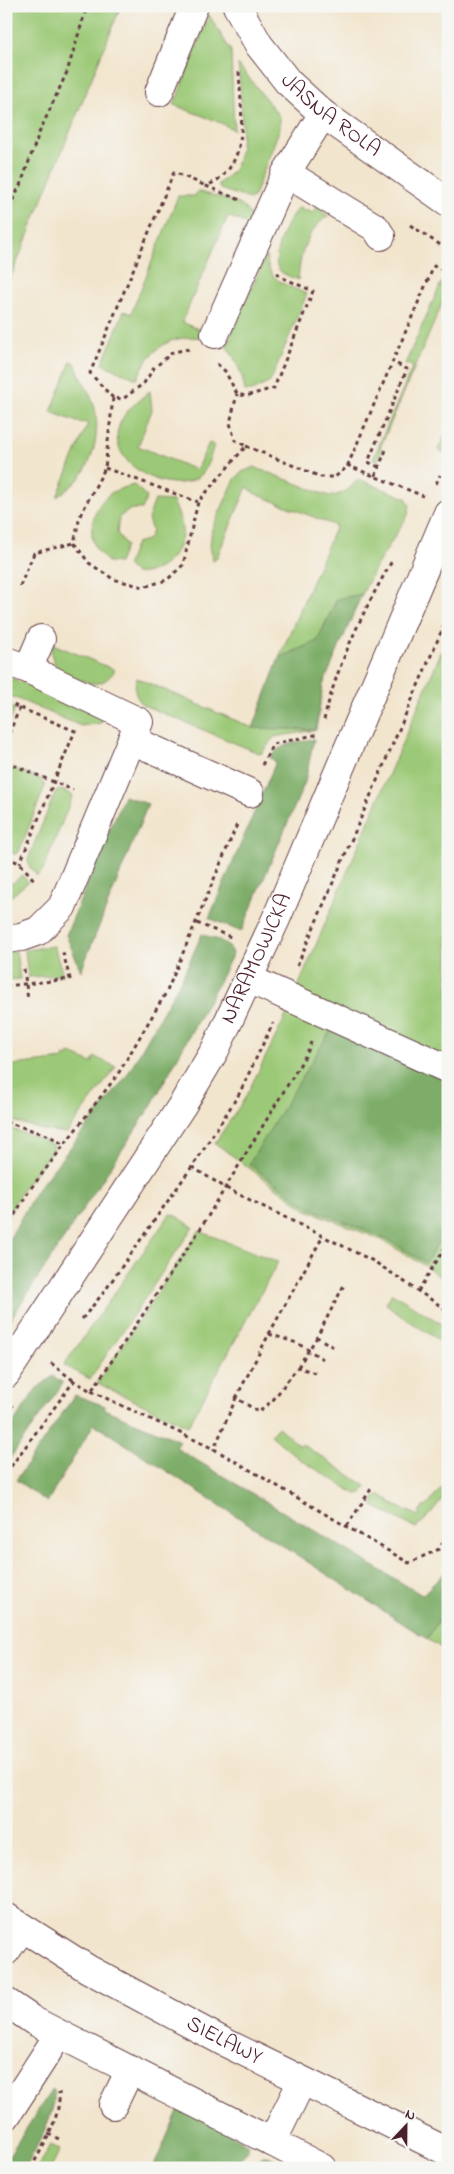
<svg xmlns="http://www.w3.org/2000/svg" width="454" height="2174" font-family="'Indie Flower',sans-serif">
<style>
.green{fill:#9cc977;stroke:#737451}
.forest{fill:#7dad68;stroke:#64664a}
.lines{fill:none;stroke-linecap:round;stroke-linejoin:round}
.minor-casing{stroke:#633d43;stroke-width:30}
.path{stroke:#633d43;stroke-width:3;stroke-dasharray:4 4;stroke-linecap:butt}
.minor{stroke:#fff;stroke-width:28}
.path-bridge{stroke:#633d43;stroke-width:3;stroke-dasharray:4 4;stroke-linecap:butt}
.labels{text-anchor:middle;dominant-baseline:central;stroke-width:5;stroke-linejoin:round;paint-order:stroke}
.street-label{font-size:22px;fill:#4a1f2b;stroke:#f6f6f2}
</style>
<rect width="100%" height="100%" fill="#f6f6f2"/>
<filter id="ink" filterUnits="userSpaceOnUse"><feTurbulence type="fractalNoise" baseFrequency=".02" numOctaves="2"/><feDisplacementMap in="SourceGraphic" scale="10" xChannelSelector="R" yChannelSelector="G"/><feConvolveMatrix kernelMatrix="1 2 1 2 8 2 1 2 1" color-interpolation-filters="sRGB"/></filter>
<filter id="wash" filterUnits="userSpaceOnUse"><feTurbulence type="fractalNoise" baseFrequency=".0096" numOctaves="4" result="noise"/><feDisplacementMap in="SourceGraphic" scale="20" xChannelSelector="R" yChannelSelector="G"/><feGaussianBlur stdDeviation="1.12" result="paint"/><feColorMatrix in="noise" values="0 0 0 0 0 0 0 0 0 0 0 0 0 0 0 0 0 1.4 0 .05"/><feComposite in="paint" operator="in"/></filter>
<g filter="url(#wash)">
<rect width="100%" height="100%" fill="#f2e5cd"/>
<g class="green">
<path d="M 6,6 L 121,6 L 6,289 Z"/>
<path d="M 209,15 L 231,51 L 234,130 L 221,123 L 174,105 Z"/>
<path d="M 238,64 L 280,117 L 280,128 L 254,196 L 250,199 L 220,189 L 218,184 C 223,180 229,176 233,171 C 248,150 240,89 238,64 Z"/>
<path d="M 197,191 C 212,197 247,199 252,220 L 250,225 L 228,216 L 182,322 L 205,332 L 204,338 C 170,334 150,348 137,379 L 102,364 L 124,311 L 131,314 L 178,196 L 195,196 Z"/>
<path d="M 317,206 L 328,216 C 306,231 300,254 298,280 C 292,277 282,275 278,268 C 271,256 288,215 299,208 L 313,213 Z"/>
<path d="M 266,256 C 269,283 286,284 307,294 L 270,382 L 252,391 L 245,391 C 242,373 237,360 226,346 Z"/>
<path d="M 441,283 L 448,286 L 448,290 L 380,448 L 383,449 L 378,461 L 373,459 L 413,366 L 405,364 Z"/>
<path d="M 71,361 L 75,363 C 80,378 89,390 94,405 C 101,429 94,464 76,482 C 70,488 63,492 57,497 L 88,423 L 77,422 L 51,412 Z"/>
<path d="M 150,391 L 152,410 L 138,446 L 196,470 L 209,443 L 214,445 C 211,454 208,467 202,474 C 176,500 105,466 119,426 C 124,411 139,400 150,391 Z"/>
<path d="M 448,427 L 448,447 L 445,453 L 438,450 Z"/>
<path d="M 254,467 L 329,496 C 343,495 349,490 358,479 L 406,498 L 410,505 L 408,515 L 377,565 L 362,594 L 337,599 L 317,641 L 279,658 L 336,526 L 256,494 L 247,487 L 216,559 L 213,561 L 210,546 L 212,529 L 235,479 L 242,472 Z"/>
<path d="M 134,485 L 147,497 L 142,509 L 131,509 L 119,517 L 117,533 L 126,545 L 119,563 L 108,562 C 104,558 98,552 95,547 C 87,529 95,504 111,493 C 118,489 126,487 134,485 Z"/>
<path d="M 155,500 L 173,501 C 178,512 183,524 182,535 C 179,558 157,576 134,573 L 127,566 L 136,543 L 147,540 L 150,536 L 152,531 L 148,519 Z"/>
<path d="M 448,636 L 448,1283 L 427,1267 L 382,1240 L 307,1210 L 215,1143 L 245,1098 L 283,1022 Z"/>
<path d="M 53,644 L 115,670 C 98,696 79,678 57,668 L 51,654 Z"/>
<path d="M 6,676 L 104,716 L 101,723 L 81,726 L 6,694 Z"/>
<path d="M 137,678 L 253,728 L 316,730 L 274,737 L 261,754 L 143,705 C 135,696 133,690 137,678 Z"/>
<path d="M 6,705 L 15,709 L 6,731 Z"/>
<path d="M 6,765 L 41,779 L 45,786 L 19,852 L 15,854 L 6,852 Z"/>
<path d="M 62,790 L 73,795 L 43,870 L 37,876 L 29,866 L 28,859 L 55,793 L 56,791 Z"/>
<path d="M 22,875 L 28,882 L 6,901 L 6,877 L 12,884 Z"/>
<path d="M 54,946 L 63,975 L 28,977 L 25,950 Z"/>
<path d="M 16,951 L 20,979 L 6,980 L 6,952 Z"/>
<path d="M 69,1053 L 92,1063 L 95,1057 L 116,1067 L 67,1133 L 43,1130 L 6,1119 L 6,1066 L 64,1059 L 64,1056 L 68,1057 Z"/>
<path d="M 6,1127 L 42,1139 L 55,1147 L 24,1187 L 6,1218 Z"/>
<path d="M 170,1214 L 175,1215 L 193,1227 L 90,1379 L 64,1365 Z"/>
<path d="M 199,1231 L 278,1262 L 188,1426 L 97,1383 Z"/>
<path d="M 392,1293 L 448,1328 L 448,1346 L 391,1309 L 391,1307 L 386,1304 Z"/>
<path d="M 278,1427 L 300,1446 L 302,1444 L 366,1486 L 362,1493 L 356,1494 L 298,1458 L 271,1435 Z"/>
<path d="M 448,1480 L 448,1492 L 431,1514 L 416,1528 L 373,1506 L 374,1499 L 379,1494 L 390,1501 L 390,1503 L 419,1516 L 420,1514 L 419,1513 L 424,1506 L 426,1507 Z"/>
<path d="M 448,1606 L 448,1652 L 427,1639 Z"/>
<path d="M 50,2145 L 60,2149 L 51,2168 L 37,2168 Z"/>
</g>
<g class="forest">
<path d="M 362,594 L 323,685 L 316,730 L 253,728 L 279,658 L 317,641 L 337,599 Z"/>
<path d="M 314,739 L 305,782 L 242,930 L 239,931 L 209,918 L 275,764 L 274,760 L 270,758 C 279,743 297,743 314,739 Z"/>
<path d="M 124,796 L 148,804 L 81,971 L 66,935 Z"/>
<path d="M 202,934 C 213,939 228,940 233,953 L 223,974 L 151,1106 L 6,1326 L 6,1245 L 36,1191 L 126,1077 L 182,978 Z"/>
<path d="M 332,1028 L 448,1078 L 448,1227 L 426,1263 L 387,1239 L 310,1208 L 249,1164 Z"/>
<path d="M 53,1376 L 63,1383 L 6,1464 L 6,1435 L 36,1389 Z"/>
<path d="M 75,1395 L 105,1406 L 104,1409 L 180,1441 L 176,1448 L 422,1595 L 448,1569 L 448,1606 L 427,1639 L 94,1424 L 47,1502 L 16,1480 Z"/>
<path d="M 52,2089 C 62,2104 33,2152 26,2168 L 6,2168 L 6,2160 Z"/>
<path d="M 184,2109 L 248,2145 L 248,2151 L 230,2168 L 153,2168 L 178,2111 Z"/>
<path d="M 263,2156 C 269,2156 274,2157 277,2163 L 276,2168 L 249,2168 Z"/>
</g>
</g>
<g filter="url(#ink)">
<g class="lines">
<defs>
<g id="minor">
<path id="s1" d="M 237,6 L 259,45 L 288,82 L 323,114 L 448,202"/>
<path d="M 159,92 L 194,6"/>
<path d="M 286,173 L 376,228 L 381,236"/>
<path d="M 215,334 L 286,173 L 323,114"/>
<path d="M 6,661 L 28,669 L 139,722 L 62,907 L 38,931 L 21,937 L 6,939"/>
<path d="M 28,669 L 41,639"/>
<path d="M 132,740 L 250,793"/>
<path d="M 249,979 L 448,1069"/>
<path id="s2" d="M 6,1374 L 183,1104 L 215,1050 L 276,919 L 448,513"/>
<path id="s3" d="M 6,1917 L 88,1969 L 224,2042 L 448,2152"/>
<path d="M 6,1951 L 22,1928"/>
<path d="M 6,2002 L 34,2021 L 63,2036 L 272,2142"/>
<path d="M 302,2081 L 272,2142 L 322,2168"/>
<path d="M 113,2105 L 130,2070"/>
<path d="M 6,2116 L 59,2034"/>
</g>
</defs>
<use href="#minor" class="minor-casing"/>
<g class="path">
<path d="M 239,72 C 241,113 252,167 206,186 L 240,200"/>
<path d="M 6,215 L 22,181 L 39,133 L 67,72 L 87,6"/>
<path d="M 410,225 L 448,250"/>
<path d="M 189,349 L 173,352 L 154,368 L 144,383 L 123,399 L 113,398 L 105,468 L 80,516 L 74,543 L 89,563 L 113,579 L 143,587 L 167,580 L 183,565 L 198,502 L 246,446 L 235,440 L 230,423 L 237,394"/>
<path d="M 217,364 L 225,371 L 237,394 L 246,396 L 274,388 L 313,291 L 283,278 L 276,272"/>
<path d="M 113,398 L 90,373 L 174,172 L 206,186"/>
<path d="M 246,446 L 321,477 L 335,477 L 347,467 L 434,266 L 448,273"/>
<path d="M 347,465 L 423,496"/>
<path d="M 379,467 L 368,462 L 407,369 L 393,362"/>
<path d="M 105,468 L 198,502"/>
<path d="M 375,476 L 386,450"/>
<path d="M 436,484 L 440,475"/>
<path d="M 20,586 L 34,553 L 74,543"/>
<path d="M 6,702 L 75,731 L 20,863"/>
<path d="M 324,720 C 337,664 363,611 392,561"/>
<path d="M 6,741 L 20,707"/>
<path d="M 6,762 L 73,790"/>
<path d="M 262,765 L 273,744 L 319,734"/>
<path d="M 6,858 L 20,863 L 34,880"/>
<path d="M 197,923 L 233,938"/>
<path d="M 297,966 L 448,616"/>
<path d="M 24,969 L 28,1000"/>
<path d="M 6,986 L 70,979 L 62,949"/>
<path d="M 6,1122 L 50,1136 L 64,1145"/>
<path d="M 192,1167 L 226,1188 L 375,1262 L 448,1311"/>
<path d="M 6,1229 L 29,1191 L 118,1074 L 167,991 L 238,822"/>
<path d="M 418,1291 L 448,1243"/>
<path d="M 82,1319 L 104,1292 L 198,1158 L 239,1094 L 273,1023"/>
<path d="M 269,1334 L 323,1236"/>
<path d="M 333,1347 L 317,1337 L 344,1285"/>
<path d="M 51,1363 L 74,1381"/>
<path d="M 315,1373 L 298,1367 L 273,1400 L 259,1412 L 236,1398 L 214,1449 L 409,1563 L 439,1549 L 448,1534"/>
<path d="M 91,1391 L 214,1449"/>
<path d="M 236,1398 L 269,1334 L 297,1343 L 323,1359"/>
<path d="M 6,1415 L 13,1405"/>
<path d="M 6,1473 L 74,1381 L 91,1391 L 97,1383 L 199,1231 L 307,1053 L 311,1042"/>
<path d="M 347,1526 L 371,1489"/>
<path d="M 48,2134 L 59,2139"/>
<path d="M 31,2168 C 43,2146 61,2118 59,2092"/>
<path d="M 238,2168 L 244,2163"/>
</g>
<use href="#minor" class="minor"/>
<path class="path-bridge" d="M 298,1367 L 317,1337"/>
</g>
</g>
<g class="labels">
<g class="street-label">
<text stroke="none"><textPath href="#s1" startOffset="146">JASNA ROLA</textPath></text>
<text stroke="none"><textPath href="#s2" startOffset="486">NARAMOWICKA</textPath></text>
<text stroke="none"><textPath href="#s3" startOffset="251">SIELAWY</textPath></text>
</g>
</g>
<rect width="454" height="2174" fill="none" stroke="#f6f6f2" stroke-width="25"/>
<g transform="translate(406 2126) rotate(22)" stroke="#f6f6f2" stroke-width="4" paint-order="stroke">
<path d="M0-4L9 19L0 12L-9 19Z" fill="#4a1f2b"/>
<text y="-8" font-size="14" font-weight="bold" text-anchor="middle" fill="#4a1f2b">N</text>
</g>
</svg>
